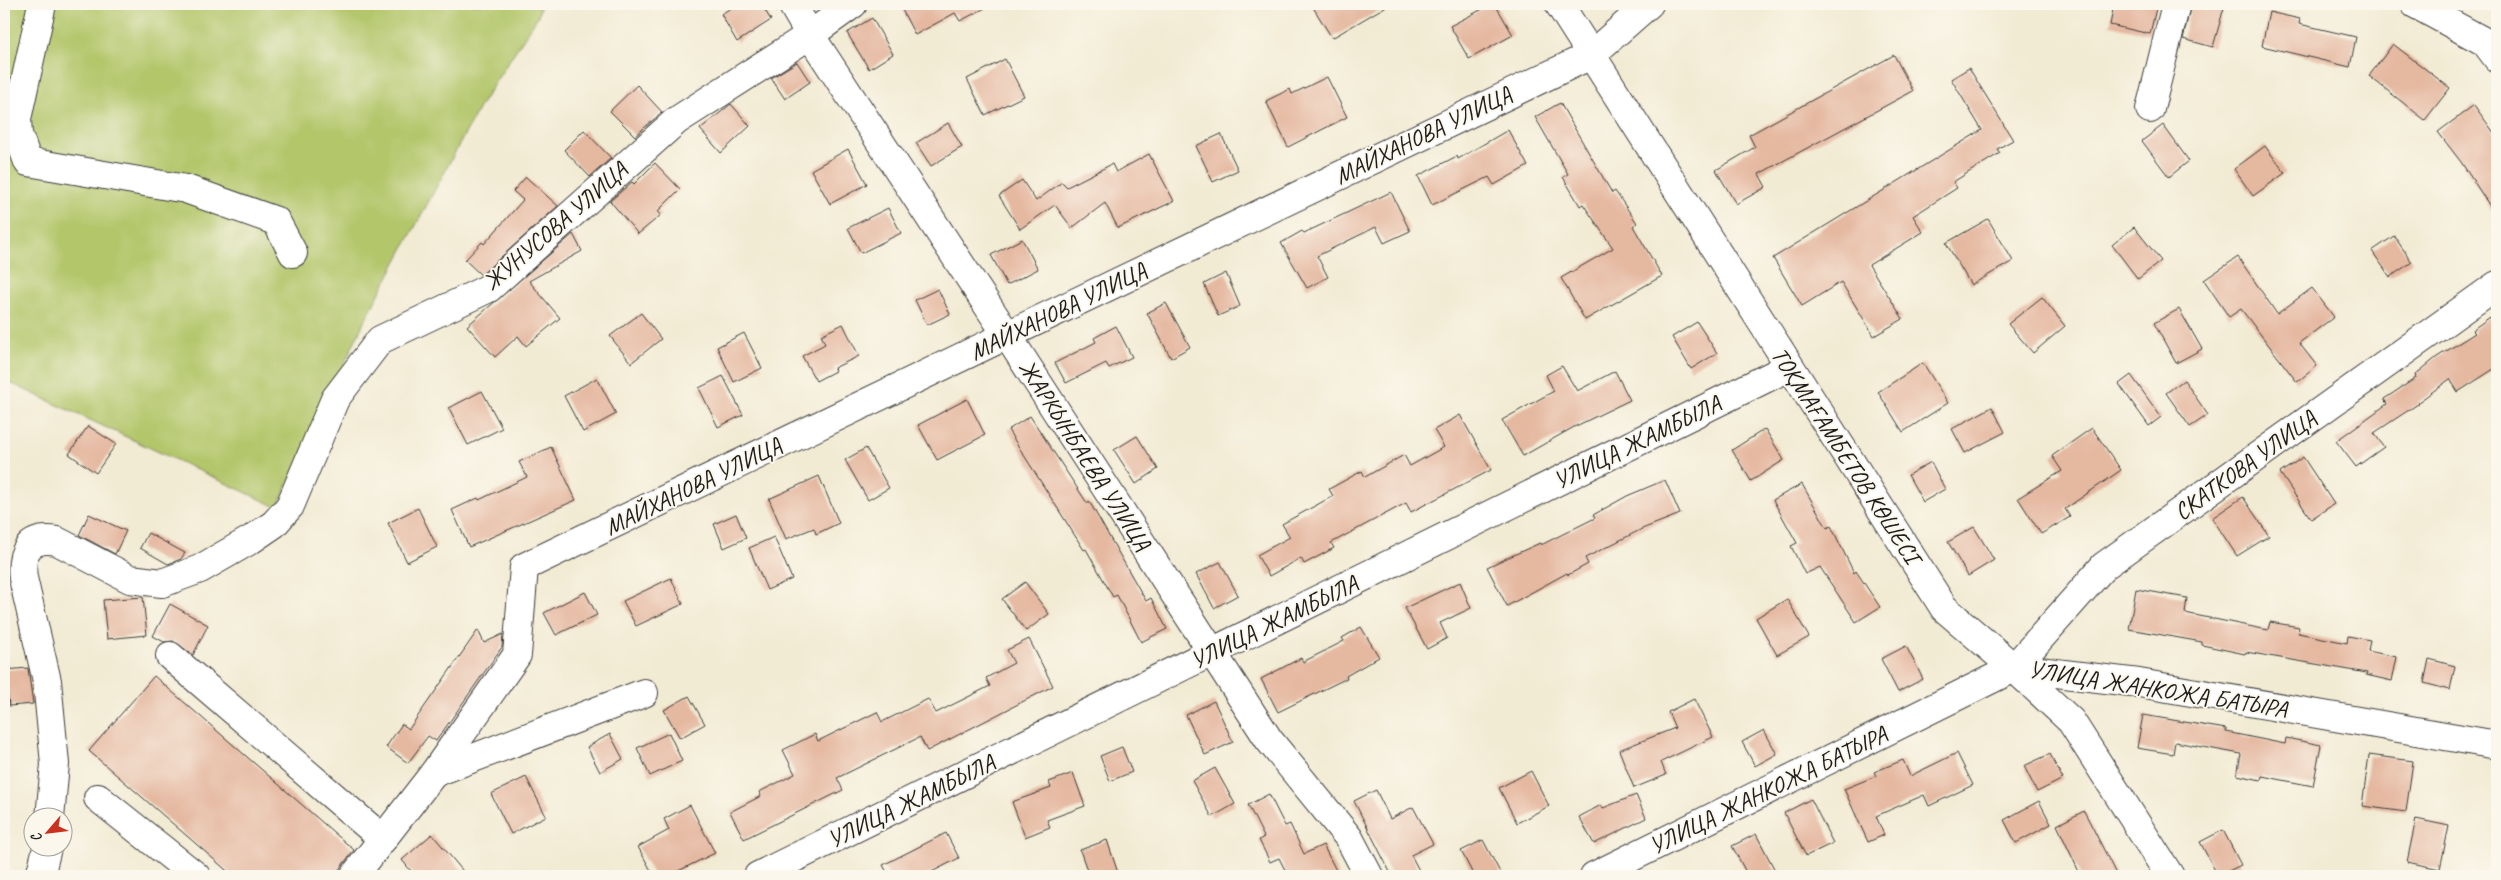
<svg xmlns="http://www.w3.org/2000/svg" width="2501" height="880" font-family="Caveat,sans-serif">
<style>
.green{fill:#b3c66a;stroke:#687143}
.building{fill:#e5b8a0}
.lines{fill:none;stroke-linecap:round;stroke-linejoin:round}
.minor-casing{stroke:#3c3b38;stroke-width:30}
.minor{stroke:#fff;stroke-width:28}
.labels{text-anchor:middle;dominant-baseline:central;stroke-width:4;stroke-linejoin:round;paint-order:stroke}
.street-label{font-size:24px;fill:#1c1c1c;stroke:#fbf7ec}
</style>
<rect width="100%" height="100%" fill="#fbf7ec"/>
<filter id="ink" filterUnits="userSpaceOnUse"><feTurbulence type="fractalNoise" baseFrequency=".02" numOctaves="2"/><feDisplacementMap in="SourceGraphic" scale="10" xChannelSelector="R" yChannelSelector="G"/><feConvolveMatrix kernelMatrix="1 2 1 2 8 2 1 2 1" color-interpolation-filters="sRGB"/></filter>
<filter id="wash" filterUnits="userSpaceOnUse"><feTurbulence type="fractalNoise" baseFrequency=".0096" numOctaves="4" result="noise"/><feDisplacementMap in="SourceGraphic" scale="20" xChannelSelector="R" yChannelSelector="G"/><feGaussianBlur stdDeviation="1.12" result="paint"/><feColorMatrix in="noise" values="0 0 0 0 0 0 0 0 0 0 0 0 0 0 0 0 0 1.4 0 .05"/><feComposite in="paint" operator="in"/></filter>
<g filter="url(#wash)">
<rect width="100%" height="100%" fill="#f2ebd4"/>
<path class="green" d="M 4,4 L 541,4 L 538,16 L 481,104 L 364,322 L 277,507 L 4,380 Z"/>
<g id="blocks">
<g class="building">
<path d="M 738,4 L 761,4 L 771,20 L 737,42 L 721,14 Z"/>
<path d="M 899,4 L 993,4 L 960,21 L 955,13 L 915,35 Z"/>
<path d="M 1311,4 L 1390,4 L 1332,38 Z"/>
<path d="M 1492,4 L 1495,4 L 1513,35 L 1469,59 L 1450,26 Z"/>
<path d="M 2114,4 L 2157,4 L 2150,34 L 2110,25 Z"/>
<path d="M 2191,4 L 2225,4 L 2213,47 L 2183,39 Z"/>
<path d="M 2269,12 L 2300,19 L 2299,24 L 2356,37 L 2350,67 L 2262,46 Z"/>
<path d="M 872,18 L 893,54 L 869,69 L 847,33 Z"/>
<path d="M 2393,44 L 2450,88 L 2425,120 L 2369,76 Z"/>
<path d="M 1894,55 L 1913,91 L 1759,174 L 1766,187 L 1736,204 L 1716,170 L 1755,147 L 1749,135 Z"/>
<path d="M 1005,59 L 1024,96 L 985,115 L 967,79 Z"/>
<path d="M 797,62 L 810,82 L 785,99 L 771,78 Z"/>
<path d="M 1969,68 L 2013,140 L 1997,149 L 2000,153 L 1953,182 L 1957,188 L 1913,216 L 1923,232 L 1869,265 L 1903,319 L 1874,336 L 1841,282 L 1802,306 L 1773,258 L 1982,130 L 1951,79 Z"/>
<path d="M 1327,77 L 1347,117 L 1288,147 L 1266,101 L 1290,89 L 1292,94 Z"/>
<path d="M 637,85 L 662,112 L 635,136 L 610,111 Z"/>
<path d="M 1560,103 L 1612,193 L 1615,191 L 1637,223 L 1633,226 L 1662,276 L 1585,320 L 1561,278 L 1613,248 L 1583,204 L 1580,206 L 1563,177 L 1568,174 L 1535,117 Z"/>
<path d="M 731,104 L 750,126 L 721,153 L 700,129 Z"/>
<path d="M 2474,105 L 2497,137 L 2497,217 L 2461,162 L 2438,132 Z"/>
<path d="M 948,123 L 962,147 L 931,166 L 916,143 Z"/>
<path d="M 2163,125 L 2189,161 L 2169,177 L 2142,141 Z"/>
<path d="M 584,130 L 611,158 L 590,177 L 564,150 Z"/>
<path d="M 1508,130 L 1528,166 L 1494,185 L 1489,177 L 1432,205 L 1418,176 L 1457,156 L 1458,159 Z"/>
<path d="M 1221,134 L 1238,170 L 1213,182 L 1196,146 Z"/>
<path d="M 2265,146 L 2285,173 L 2253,196 L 2234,169 Z"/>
<path d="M 848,149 L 867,184 L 830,204 L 811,170 Z"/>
<path d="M 1149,154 L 1174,201 L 1118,228 L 1105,203 L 1072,228 L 1055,205 L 1020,229 L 999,196 L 1022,180 L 1036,201 L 1062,182 L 1067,187 L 1112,164 L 1116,172 Z"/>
<path d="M 655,163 L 680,189 L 658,211 L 661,215 L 638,234 L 610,201 L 632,182 L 634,184 Z"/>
<path d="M 526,177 L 558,206 L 481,275 L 465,260 L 482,242 L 484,244 L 523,200 L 513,191 Z"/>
<path d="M 1391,192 L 1410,231 L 1384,243 L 1376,227 L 1317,256 L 1328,277 L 1307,288 L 1281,243 L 1302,231 L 1304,233 Z"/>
<path d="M 888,208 L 901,233 L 861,253 L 848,228 Z"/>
<path d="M 1988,219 L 2013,261 L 1971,285 L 1946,243 Z"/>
<path d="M 2134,227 L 2161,261 L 2138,279 L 2112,245 Z"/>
<path d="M 573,234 L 582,251 L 529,281 L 560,318 L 526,346 L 518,336 L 495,357 L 467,326 Z"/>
<path d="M 2394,236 L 2412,262 L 2390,277 L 2372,251 Z"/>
<path d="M 1022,239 L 1038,269 L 1007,285 L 991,255 Z"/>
<path d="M 2238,257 L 2277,314 L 2312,288 L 2334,317 L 2299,343 L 2317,366 L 2297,382 L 2241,309 L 2229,317 L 2204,280 Z"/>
<path d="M 1226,273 L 1240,306 L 1218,316 L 1204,284 Z"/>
<path d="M 938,289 L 950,314 L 927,325 L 915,300 Z"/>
<path d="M 2042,297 L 2065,326 L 2033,353 L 2008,324 Z"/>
<path d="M 1166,303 L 1190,347 L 1171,358 L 1147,313 Z"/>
<path d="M 2179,309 L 2202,349 L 2176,363 L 2154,323 Z"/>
<path d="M 641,313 L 661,339 L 631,363 L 610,336 Z"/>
<path d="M 2490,317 L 2497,328 L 2497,367 L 2458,392 L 2450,379 L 2417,403 L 2418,404 L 2374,433 L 2384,447 L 2356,467 L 2336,441 L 2387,404 L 2384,399 L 2416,378 L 2415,375 L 2437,357 L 2475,333 L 2472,330 Z"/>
<path d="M 1697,322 L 1717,353 L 1691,369 L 1672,337 Z"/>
<path d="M 843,324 L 859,356 L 834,368 L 835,371 L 816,381 L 802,356 L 825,344 L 821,335 Z"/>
<path d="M 1116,326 L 1132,357 L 1109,368 L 1106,363 L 1066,383 L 1055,363 L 1096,342 L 1094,338 Z"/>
<path d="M 744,333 L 762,368 L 734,382 L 717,347 Z"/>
<path d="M 1923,363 L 1948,403 L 1903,432 L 1878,392 Z"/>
<path d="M 1562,366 L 1577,391 L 1615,371 L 1630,400 L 1574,427 L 1523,456 L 1502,420 L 1554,391 L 1546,375 Z"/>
<path d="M 2131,375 L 2161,417 L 2149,426 L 2119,384 Z"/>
<path d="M 723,376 L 743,415 L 718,427 L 699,388 Z"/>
<path d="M 597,378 L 616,414 L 583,432 L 564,396 Z"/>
<path d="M 2184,380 L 2208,415 L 2190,427 L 2166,393 Z"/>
<path d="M 482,391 L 502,428 L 468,445 L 449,408 Z"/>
<path d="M 967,399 L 985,435 L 937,460 L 918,425 Z"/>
<path d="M 1992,407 L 2005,432 L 1965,453 L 1952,429 Z"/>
<path d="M 1460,415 L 1491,470 L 1411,512 L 1406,503 L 1331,543 L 1334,548 L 1304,564 L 1301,558 L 1269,576 L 1257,555 L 1290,537 L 1282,524 L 1333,496 L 1329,489 L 1362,471 L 1365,477 L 1404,455 L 1410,466 L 1444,447 L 1434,430 Z"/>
<path d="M 1030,416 L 1087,503 L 1089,501 L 1146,601 L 1151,598 L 1167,629 L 1141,642 L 1117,595 L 1113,597 L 1086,549 L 1084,550 L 1008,430 Z"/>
<path d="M 88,426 L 116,444 L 96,473 L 69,454 Z"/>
<path d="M 2092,428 L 2121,470 L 2065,509 L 2070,517 L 2041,534 L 2018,498 L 2062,471 L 2052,456 Z"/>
<path d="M 1765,429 L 1784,460 L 1751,481 L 1732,450 Z"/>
<path d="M 1137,436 L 1158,469 L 1136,484 L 1114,450 Z"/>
<path d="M 551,447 L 576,500 L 469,547 L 452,510 L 478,498 L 479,500 L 527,477 L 519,462 Z"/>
<path d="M 866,448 L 889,488 L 868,500 L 845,460 Z"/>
<path d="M 2303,457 L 2334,504 L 2311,519 L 2280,473 Z"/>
<path d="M 1931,462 L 1945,489 L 1923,502 L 1908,475 Z"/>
<path d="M 819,476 L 839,523 L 816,534 L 814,528 L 786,539 L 769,499 Z"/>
<path d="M 1665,480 L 1680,514 L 1642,529 L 1585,558 L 1588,564 L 1568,575 L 1567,573 L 1507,606 L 1487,567 L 1540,543 L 1541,545 L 1595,518 L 1593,515 L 1627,496 Z"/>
<path d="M 1802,484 L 1827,528 L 1831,526 L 1854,573 L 1856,571 L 1880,607 L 1856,622 L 1820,567 L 1805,574 L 1791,546 L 1797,543 L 1773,500 Z"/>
<path d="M 2243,497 L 2269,536 L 2237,556 L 2212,518 Z"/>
<path d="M 418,508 L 437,547 L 407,562 L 388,523 Z"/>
<path d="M 89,514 L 126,531 L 115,554 L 79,535 Z"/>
<path d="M 736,514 L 746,538 L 724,548 L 714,524 Z"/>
<path d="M 1974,527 L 1994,560 L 1968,576 L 1948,542 Z"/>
<path d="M 148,533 L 185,553 L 181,559 L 168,564 L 140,548 Z"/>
<path d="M 774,537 L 792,579 L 767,590 L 749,548 Z"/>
<path d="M 1220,562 L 1238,595 L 1214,608 L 1196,574 Z"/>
<path d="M 671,578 L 683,604 L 636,626 L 623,601 Z"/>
<path d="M 1025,582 L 1049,614 L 1026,631 L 1002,599 Z"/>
<path d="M 1460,582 L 1471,608 L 1440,623 L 1447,638 L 1427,649 L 1405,608 Z"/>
<path d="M 2136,589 L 2187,598 L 2185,613 L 2268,630 L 2270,622 L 2299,627 L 2298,633 L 2347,643 L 2348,636 L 2370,640 L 2368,651 L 2397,657 L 2392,681 L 2366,675 L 2367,673 L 2246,652 L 2245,654 L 2202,645 L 2202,642 L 2129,629 Z"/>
<path d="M 585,592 L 597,615 L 556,635 L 544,613 Z"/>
<path d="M 143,597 L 147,635 L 107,639 L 103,600 Z"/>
<path d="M 1787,599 L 1809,637 L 1777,655 L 1756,618 Z"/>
<path d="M 170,604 L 208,625 L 193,655 L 173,641 L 164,642 L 153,636 Z"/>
<path d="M 1361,627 L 1379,657 L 1346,676 L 1347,678 L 1278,712 L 1261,679 L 1301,658 L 1303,662 L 1344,641 L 1342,638 Z"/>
<path d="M 478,630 L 484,643 L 503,634 L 502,647 L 436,741 L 428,736 L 408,763 L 386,747 L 402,724 L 409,729 Z"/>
<path d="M 1029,639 L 1053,686 L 927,751 L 920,737 L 837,778 L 843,790 L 744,839 L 730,812 L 761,796 L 759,792 L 795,774 L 783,750 L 815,734 L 818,741 L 877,712 L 882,722 L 928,699 L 936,713 L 990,686 L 986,678 L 1014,663 L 1007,650 Z"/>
<path d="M 1906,646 L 1923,679 L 1898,692 L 1881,659 Z"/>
<path d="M 2429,659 L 2455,666 L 2450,690 L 2424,683 Z"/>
<path d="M 28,668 L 33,704 L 9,706 L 5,670 Z"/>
<path d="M 154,676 L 354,850 L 334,876 L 233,876 L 89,751 Z"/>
<path d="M 689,696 L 705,724 L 680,738 L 664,710 Z"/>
<path d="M 1694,699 L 1713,737 L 1661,762 L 1666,775 L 1634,788 L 1619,750 L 1675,728 L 1668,712 Z"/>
<path d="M 1214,701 L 1233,742 L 1205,755 L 1186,715 Z"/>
<path d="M 2143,715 L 2226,729 L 2226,732 L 2285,744 L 2286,738 L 2321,745 L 2313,786 L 2262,776 L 2261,780 L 2237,775 L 2241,754 L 2175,742 L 2173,754 L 2137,748 Z"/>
<path d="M 1764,730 L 1777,754 L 1755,766 L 1742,742 Z"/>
<path d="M 669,733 L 682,761 L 650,776 L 637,748 Z"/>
<path d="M 610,734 L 623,759 L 600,772 L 587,747 Z"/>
<path d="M 1122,747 L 1132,772 L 1110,781 L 1100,756 Z"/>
<path d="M 1957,753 L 1973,785 L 1929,806 L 1924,795 L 1876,816 L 1884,835 L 1868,842 L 1844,789 L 1876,776 L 1874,772 L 1903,760 L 1910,776 Z"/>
<path d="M 2050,754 L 2063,779 L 2037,792 L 2024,766 Z"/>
<path d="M 2369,755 L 2413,761 L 2406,812 L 2362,806 Z"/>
<path d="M 1215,768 L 1235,804 L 1212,817 L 1192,781 Z"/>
<path d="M 1531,771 L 1549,806 L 1517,823 L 1499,788 Z"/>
<path d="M 1073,773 L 1085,806 L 1047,820 L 1050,827 L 1025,837 L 1012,802 L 1051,788 L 1049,782 Z"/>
<path d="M 526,777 L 546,816 L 511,834 L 491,794 Z"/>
<path d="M 1376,790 L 1390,819 L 1413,807 L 1433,844 L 1411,855 L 1422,876 L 1392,876 L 1354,801 Z"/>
<path d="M 1269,794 L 1285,826 L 1290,824 L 1304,854 L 1323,845 L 1339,876 L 1288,876 L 1279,858 L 1270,862 L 1259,840 L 1264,837 L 1248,805 Z"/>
<path d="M 1636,795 L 1646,818 L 1594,844 L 1579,817 L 1601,805 L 1603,808 Z"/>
<path d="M 1811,799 L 1833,843 L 1806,856 L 1784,813 Z"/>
<path d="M 2039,801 L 2051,824 L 2016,843 L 2004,820 Z"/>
<path d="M 690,805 L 715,853 L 668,876 L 654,876 L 638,847 L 669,830 L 664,819 Z"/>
<path d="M 2084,811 L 2100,842 L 2117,876 L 2081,876 L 2057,825 Z"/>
<path d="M 2416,819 L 2449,826 L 2440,869 L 2407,862 Z"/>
<path d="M 2223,830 L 2241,865 L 2218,876 L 2200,842 Z"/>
<path d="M 946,833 L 959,858 L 924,876 L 889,876 L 883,865 Z"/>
<path d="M 432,834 L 467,876 L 415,876 L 402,860 Z"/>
<path d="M 1756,834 L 1778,876 L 1748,876 L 1732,846 Z"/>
<path d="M 1107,840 L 1119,876 L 1089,876 L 1080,850 Z"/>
<path d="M 1483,840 L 1502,876 L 1474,876 L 1461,851 Z"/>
</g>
</g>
</g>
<g filter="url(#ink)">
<use href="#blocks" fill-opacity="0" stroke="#3c3b38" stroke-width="1"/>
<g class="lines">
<defs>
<g id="minor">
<path d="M 42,4 L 17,119 L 18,134 L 28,162 L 186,189 L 276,221 L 293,253"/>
<path d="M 792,4 L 810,35 L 1007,335 L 1269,740 L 1349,838 L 1369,876"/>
<path d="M 1559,4 L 1944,608 L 2014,668 L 2071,721 L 2170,876"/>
<path d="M 2415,4 L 2485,42 L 2497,58"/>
<path d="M 2150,109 L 2176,4"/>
<path d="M 170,656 L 383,839"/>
<path d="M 2014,668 L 2104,566 L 2497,285"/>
<path d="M 434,773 L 644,693"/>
<path d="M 98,798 L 196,876"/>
<path d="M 50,818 L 55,764 L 47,681 L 23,578 C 20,553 28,536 57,541 L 130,579 L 162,583 L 200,569 L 252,539 L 274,524 L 290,506 L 335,399 L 380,340 L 489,288 L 676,121 L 810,35 L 853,4"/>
<path d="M 40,876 L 47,848"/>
<path d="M 354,876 L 434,773 L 517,655 L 524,567 L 1591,55 L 1649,4"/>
<path d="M 758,876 L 1789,367"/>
<path d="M 1594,876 L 2014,668 L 2139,683 L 2497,745"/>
</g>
</defs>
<use href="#minor" class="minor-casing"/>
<use href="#minor" class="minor"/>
</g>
</g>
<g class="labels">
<g class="street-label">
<text transform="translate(1423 135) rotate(-26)">МАЙХАНОВА УЛИЦА</text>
<text transform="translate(555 226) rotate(-41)">ЖУНУСОВА УЛИЦА</text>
<text transform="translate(1058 311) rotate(-26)">МАЙХАНОВА УЛИЦА</text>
<text transform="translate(1637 442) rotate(-26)">УЛИЦА ЖАМБЫЛА</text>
<text transform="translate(1085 455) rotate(57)">ЖАРКЫНБАЕВА УЛИЦА</text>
<text transform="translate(1846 455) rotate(57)">ТОҚМАҒАМБЕТОВ КӨШЕСІ</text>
<text transform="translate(2245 465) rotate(-36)">СКАТКОВА УЛИЦА</text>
<text transform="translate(693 486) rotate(-26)">МАЙХАНОВА УЛИЦА</text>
<text transform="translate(1274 622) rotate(-26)">УЛИЦА ЖАМБЫЛА</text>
<text transform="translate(2158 689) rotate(9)">УЛИЦА ЖАНКОЖА БАТЫРА</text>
<text transform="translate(1768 790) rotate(-26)">УЛИЦА ЖАНКОЖА БАТЫРА</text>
<text transform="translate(911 801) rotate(-26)">УЛИЦА ЖАМБЫЛА</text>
</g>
</g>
<rect width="2501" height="880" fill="none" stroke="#fbf7ec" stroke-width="20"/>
<g transform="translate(48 832) rotate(242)"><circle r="24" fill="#fbf7ec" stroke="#a29f99"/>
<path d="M0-4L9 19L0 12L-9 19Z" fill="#c8321e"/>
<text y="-8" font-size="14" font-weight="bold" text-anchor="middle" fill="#1c1c1c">С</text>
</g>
</svg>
